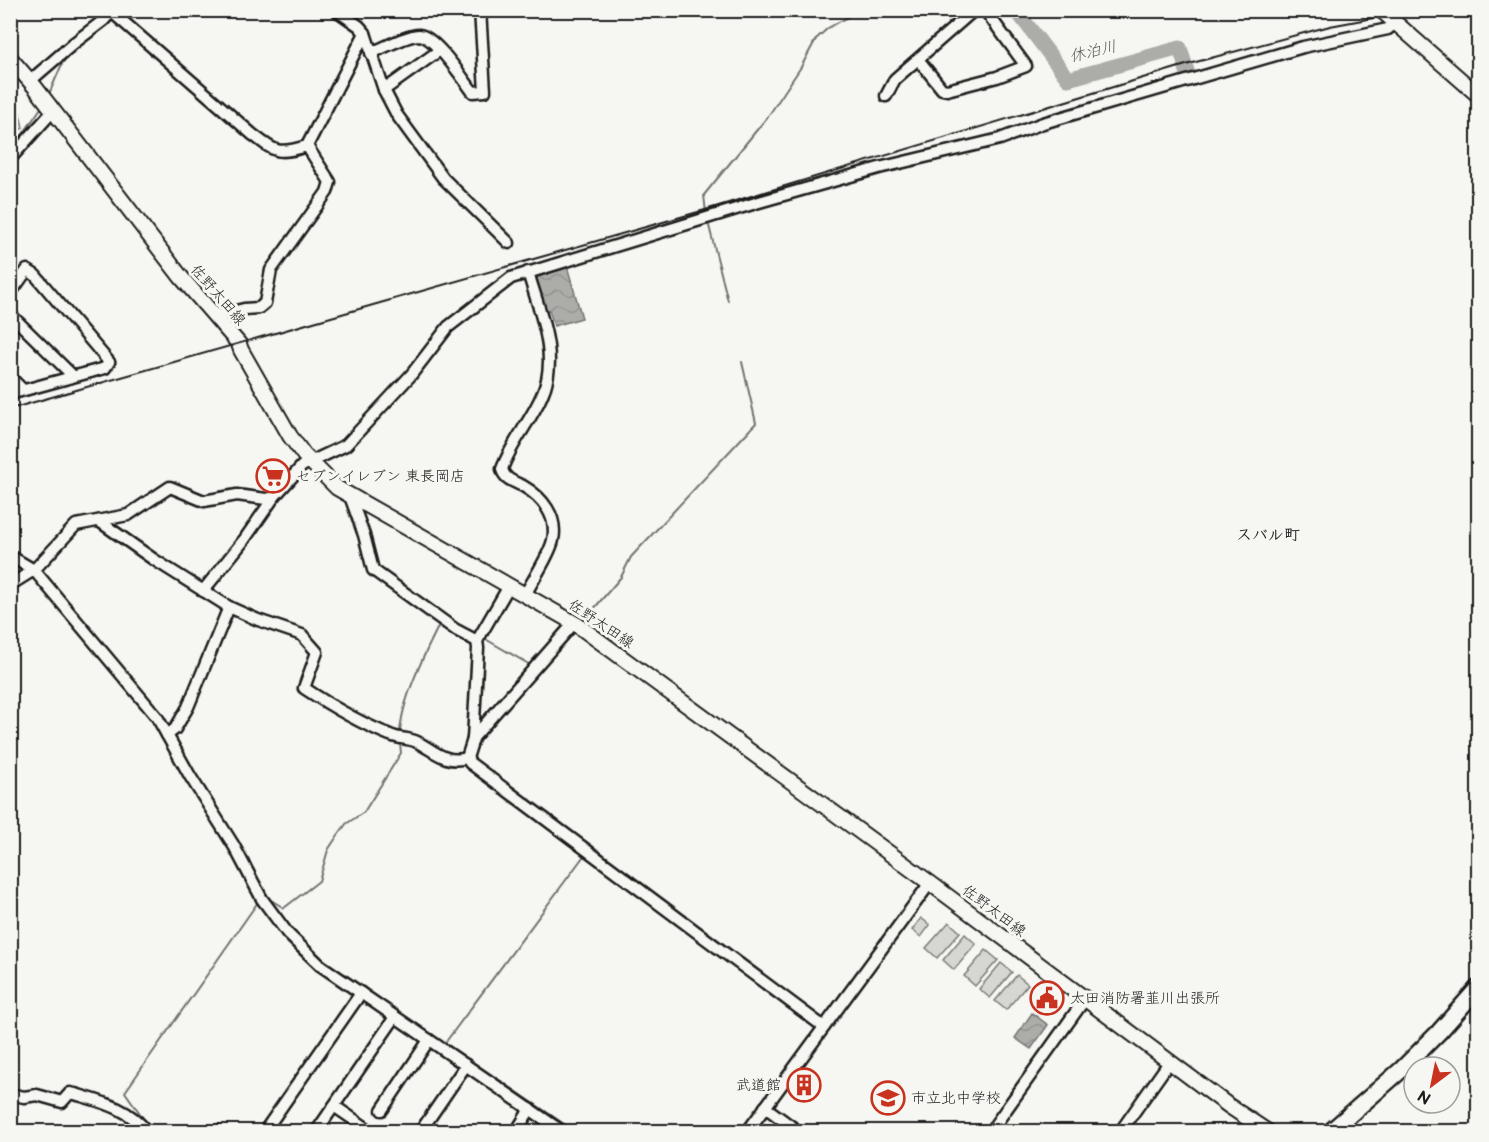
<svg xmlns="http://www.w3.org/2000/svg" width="1489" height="1142" font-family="'Balsamiq Sans','Klee One',sans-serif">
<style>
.forest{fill:url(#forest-firs);stroke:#797977;stroke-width:1.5}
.garden{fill:#d6d6d2;stroke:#797977;stroke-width:1.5}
.water{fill:url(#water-waves);stroke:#727271;stroke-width:1.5}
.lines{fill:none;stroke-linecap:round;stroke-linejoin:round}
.stream{stroke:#727271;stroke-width:2}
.river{stroke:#acaca9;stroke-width:15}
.minor-casing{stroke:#1c1c1c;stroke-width:15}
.major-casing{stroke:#1c1c1c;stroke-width:18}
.highway-casing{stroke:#1c1c1c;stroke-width:20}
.minor{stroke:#f6f6f2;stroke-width:10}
.major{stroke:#f6f6f2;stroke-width:14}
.highway{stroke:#f6f6f2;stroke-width:15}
.rail{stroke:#1c1c1c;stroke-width:2}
.labels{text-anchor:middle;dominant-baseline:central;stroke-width:6;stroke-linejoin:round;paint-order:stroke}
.street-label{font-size:15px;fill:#1c1c1c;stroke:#f6f6f2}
.poi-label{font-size:15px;fill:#1c1c1c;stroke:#f6f6f2;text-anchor:start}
.water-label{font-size:16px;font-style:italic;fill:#565654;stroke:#f6f6f2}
.neighbourhood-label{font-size:16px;font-weight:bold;fill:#1c1c1c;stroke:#f6f6f2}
</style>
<defs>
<pattern id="forest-firs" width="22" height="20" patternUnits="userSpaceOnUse" patternTransform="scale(1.5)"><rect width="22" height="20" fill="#d6d6d2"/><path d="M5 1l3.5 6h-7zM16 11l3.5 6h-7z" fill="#b7b7b4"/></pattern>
<pattern id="water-waves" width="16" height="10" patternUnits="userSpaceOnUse" patternTransform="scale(1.5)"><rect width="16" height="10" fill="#acaca9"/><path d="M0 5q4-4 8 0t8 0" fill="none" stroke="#939391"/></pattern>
</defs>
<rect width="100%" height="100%" fill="#f6f6f2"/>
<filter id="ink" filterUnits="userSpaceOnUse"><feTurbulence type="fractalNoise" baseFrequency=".0167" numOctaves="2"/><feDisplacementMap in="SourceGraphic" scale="12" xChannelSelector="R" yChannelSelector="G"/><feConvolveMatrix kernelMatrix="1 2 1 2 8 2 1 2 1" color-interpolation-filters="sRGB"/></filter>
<g filter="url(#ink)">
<path class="forest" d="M 14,87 L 23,128 L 11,136 L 11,89 Z"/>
<g class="garden">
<path d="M 921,918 L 930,925 L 921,937 L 912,930 Z"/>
<path d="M 949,922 L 960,932 L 937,958 L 926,948 Z"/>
<path d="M 965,934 L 976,944 L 954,970 L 943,960 Z"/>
<path d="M 986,950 L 998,960 L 975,986 L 964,976 Z"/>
<path d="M 1001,963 L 1012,972 L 990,998 L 979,989 Z"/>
<path d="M 1017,975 L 1028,984 L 1006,1010 L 995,1001 Z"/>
</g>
<g class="water">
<path d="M 567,266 L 582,318 L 554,326 L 549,310 L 544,311 L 535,279 L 538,275 Z"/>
<path d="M 1032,1013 L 1048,1025 L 1031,1049 L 1015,1038 Z"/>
</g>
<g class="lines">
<g class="stream">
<path d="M 97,32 L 113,19"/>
<path d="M 49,94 L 62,64 L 71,52"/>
<path d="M 10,144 L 23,134 L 43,105"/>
<path d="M 706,213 L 704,195 L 769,115 L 801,67 L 816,39 L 828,28 L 860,10"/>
<path d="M 708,222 L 728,301"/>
<path d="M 586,618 L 621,577 L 631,557 L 756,423 L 742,362"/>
<path d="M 466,630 L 477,635"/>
<path d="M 482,637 L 532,666"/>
<path d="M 400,734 C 401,701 424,655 439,625"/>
<path d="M 476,743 L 569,637"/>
<path d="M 268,900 L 271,900 L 284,908 L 319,881 L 328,850 L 336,838 L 346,824 L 364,812 L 401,753 L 400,743"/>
<path d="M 153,1132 L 125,1092 L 258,902"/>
<path d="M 576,1132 L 445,1043 L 586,853"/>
</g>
<path class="river" d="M 1016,10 L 1068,79 L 1180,48 L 1188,74"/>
<defs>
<g id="minor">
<path d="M 336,10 L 359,26 L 365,33 L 384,90 L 397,115 L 443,178 L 509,243"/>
<path d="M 112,12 L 252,134 C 275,152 277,155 307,146 L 365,33"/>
<path d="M 371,53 C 383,48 407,35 419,35 C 435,36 463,79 473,92 L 485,91 L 480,10"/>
<path d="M 918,59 L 942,89 L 947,90 L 997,77 L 1026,66 L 985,10"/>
<path d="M 30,81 L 74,43 L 104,20 L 113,10"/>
<path d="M 384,90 L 440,50"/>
<path d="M 886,96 L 895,79 L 974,10"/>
<path d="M 10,159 L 53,111"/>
<path d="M 10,294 L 27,270 L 35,275 L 109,362 L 105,368 L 10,394"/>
<path d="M 10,314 L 73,376"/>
<path d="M 215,316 L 244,309 L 259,308 L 265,303 L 271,270 L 327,192 L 330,182 L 307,146"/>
<path d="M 10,377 L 23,390"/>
<path d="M 350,496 L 364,535 L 373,570 L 456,630 L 477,641 L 478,648 L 473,739 L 467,758"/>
<path d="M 99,521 L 153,559 L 229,607 L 258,620 L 302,635 L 317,652 L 304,688 C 331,706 360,723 390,735 C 399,739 409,738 417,742 C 435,751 445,764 467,758"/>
<path d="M 10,556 L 34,570 L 157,717 L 190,776 L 234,846 L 262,899 L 288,934 L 320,965 L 563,1132"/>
<path d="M 10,585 L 34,570 L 76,525 L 128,515 L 170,487 L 204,501 L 237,495 L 266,499 L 274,497"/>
<path d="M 203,591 L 244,540 L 274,497 L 302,466 L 346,445 L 411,375 L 448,327 L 511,278 L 759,202 L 879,168 L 1000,139 L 1043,123 L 1303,47 L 1388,29 L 1394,24"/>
<path d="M 525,595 C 532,581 550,555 553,540 C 558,516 542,497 523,486 C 514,482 504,479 502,469 C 511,443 531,421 542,395 C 560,356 539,311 528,272"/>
<path d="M 477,641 L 509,586"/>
<path d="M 167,735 L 175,729 L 188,707 L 229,607"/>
<path d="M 473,738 L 574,623"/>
<path d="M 467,758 L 470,763 L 824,1027"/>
<path d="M 10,1094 L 24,1097 L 37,1095 L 62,1102 L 70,1093 L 75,1094 C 102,1102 129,1108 147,1132"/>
<path d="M 334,1106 L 372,1132"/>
<path d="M 765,1107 L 799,1132"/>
<path d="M 382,1110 L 429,1040"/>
<path d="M 217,1131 L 218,1132"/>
<path d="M 264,1132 L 361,993"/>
<path d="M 316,1132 L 395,1017"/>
<path d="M 420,1132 L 466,1065"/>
<path d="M 516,1132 L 530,1109"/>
<path d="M 747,1132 L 930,883"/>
<path d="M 990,1132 L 1085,999"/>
<path d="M 1120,1132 L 1170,1061"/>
</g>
<g id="major">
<path d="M 1381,10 L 1478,95"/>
<path d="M 10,58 L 35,87 L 181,277 L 239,344 L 241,350 L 290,436 L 304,455 L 337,488 L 576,624 L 930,883 L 1229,1106 L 1268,1132"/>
</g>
<path id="highway" d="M 1330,1132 L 1401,1070 L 1439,1032 L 1478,988"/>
</defs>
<use href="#minor" class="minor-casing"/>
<use href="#major" class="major-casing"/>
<use href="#highway" class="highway-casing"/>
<use href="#minor" class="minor"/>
<use href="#major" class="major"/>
<use href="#highway" class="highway"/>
<path class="rail" d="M 10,409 L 705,210 L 1196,62 L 1330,26 L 1416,10"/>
</g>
</g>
<defs>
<symbol id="supermarket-ring" viewBox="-11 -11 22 22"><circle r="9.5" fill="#f6f6f2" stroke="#c8321e" stroke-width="1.5"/><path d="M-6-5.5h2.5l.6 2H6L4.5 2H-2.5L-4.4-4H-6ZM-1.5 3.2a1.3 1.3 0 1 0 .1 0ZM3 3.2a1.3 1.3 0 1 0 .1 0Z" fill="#c8321e"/></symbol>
<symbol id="civic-ring" viewBox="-11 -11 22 22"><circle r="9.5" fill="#f6f6f2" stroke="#c8321e" stroke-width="1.5"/><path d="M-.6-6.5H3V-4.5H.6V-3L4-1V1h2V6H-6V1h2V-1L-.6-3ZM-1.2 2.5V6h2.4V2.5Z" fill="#c8321e"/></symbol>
<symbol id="building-ring" viewBox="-11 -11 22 22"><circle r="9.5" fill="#f6f6f2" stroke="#c8321e" stroke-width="1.5"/><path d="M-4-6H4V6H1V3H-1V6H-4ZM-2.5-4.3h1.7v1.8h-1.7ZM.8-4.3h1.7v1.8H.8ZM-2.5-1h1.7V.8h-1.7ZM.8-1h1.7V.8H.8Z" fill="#c8321e"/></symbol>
<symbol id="school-ring" viewBox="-11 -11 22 22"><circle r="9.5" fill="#f6f6f2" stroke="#c8321e" stroke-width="1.5"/><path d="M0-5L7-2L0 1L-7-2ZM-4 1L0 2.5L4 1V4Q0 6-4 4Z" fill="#c8321e"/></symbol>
</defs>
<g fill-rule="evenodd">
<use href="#supermarket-ring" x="254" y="457" width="38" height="38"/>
<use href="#civic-ring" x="1028" y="979" width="38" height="38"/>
<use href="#building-ring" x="785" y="1066" width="38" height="38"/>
<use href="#school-ring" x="869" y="1079" width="38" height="38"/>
</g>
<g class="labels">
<g class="street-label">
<text transform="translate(218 295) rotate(49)">佐野太田線</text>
<text transform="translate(601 624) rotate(34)">佐野太田線</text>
<text transform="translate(994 911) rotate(37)">佐野太田線</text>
</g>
<g class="poi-label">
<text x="296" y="476">セブンイレブン 東長岡店</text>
<text x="1070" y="998">太田消防署韮川出張所</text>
<text x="781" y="1085" text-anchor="end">武道館</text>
<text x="911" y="1098">市立北中学校</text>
</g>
<g class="water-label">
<text transform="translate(1093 52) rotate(-13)">休泊川</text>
</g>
<g class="neighbourhood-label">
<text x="1268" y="535">スバル町</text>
</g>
</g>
<rect width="1489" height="1142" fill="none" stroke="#f6f6f2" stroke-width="36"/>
<rect x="18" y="18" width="1453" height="1106" fill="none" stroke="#1c1c1c" stroke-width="2" filter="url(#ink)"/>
<g transform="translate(1432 1085) rotate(212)"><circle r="28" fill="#f6f6f2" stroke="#9f9f9c" stroke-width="1.5"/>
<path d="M0-4.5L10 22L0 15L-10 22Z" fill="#c8321e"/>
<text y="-9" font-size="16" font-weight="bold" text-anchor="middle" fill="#1c1c1c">N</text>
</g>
</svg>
